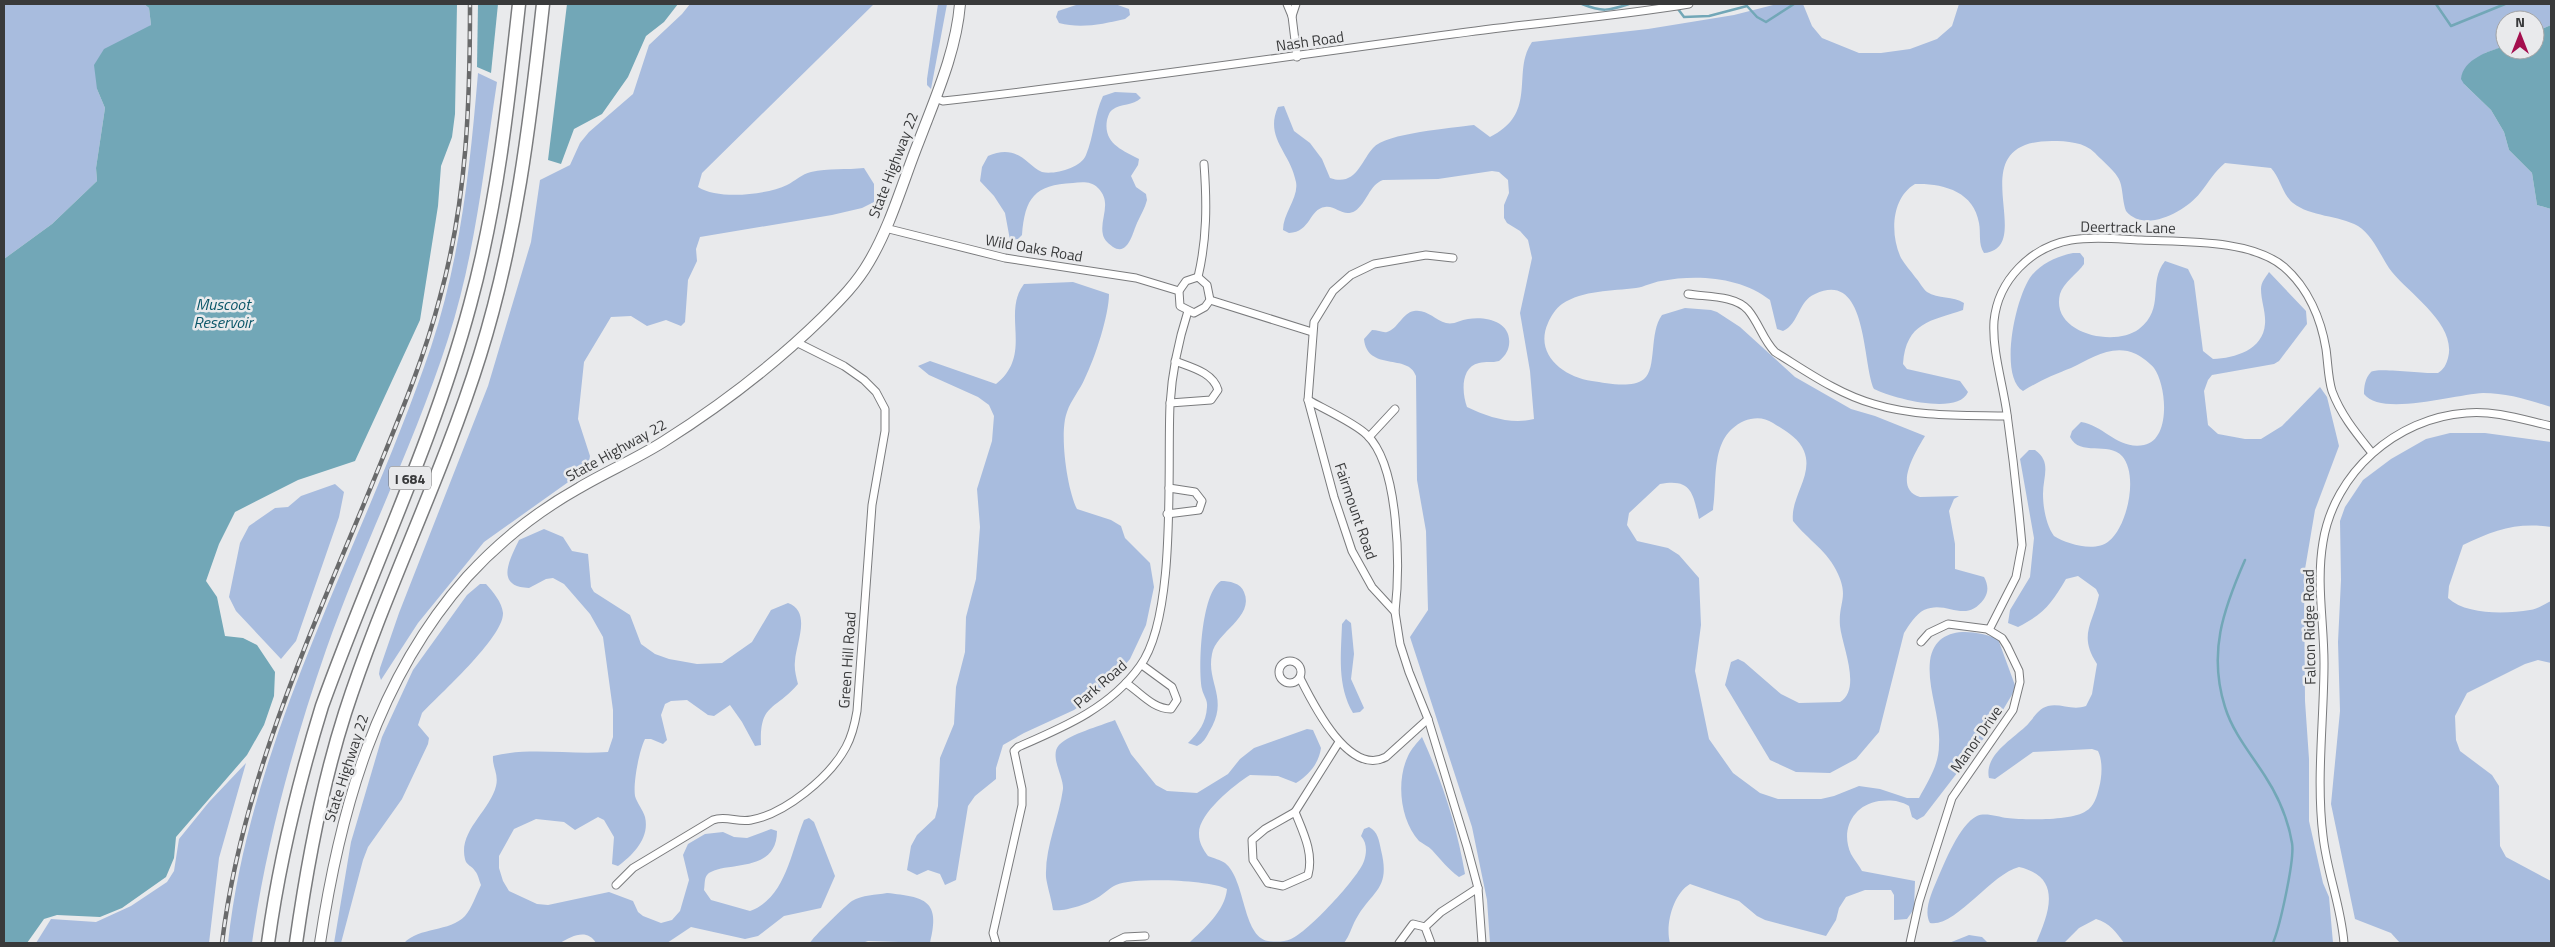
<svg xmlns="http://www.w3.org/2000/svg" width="2555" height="947" font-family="'Titillium Web',sans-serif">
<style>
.green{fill:#a8bcde}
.water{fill:#72a7b7}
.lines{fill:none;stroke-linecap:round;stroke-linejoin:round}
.stream{stroke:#72a7b7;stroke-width:2.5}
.street-casing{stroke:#7a7b7d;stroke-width:9}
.secondary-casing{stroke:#7a7b7d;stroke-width:12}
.highway-casing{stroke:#7a7b7d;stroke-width:15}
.street{stroke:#fff;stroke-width:7}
.secondary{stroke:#fff;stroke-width:10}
.highway{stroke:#fff;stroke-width:12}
.rail-casing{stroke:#696a6b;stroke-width:4.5}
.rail{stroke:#e9eaec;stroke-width:2.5;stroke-dasharray:8;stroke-linecap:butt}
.labels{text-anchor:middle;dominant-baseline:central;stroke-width:5;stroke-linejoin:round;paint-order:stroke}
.shield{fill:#e9eaec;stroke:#6e6f70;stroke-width:1}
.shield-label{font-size:14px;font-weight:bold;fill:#393a3b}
.street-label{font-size:15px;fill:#393a3b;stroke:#e9eaec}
.water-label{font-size:16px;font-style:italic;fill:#0a5668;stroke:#e9eaec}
</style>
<rect width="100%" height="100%" fill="#e9eaec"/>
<g class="green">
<path d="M 4,4 L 144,4 L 149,8 L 151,25 L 97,89 L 105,108 L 96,168 L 97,181 L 52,224 L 4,259 Z"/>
<path d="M 690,4 L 874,4 L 702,173 L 698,187 C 718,200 766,195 787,185 C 795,181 802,174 811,172 C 828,168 847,170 864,168 L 874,184 L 874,202 L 862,208 L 832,215 L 700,237 L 696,249 L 697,261 L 688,280 L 685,322 L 681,326 L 666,320 L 647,326 L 631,316 L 611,317 L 584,362 L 578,419 L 590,456 L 588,468 L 484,542 L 418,623 L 381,680 L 379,674 L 380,668 L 399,613 L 488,386 L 531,242 L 540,180 L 570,165 L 580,143 L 589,132 L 633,94 L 649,45 L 682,14 Z"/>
<path d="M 938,4 L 947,4 L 931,89 L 927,85 L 927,79 Z"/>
<path d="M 1079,4 L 1115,4 L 1129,9 L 1130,15 L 1125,19 C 1103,24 1081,29 1059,23 L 1056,17 L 1058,11 Z"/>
<path d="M 1777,4 L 1803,4 L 1812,26 L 1822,38 L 1859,53 L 1881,53 L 1910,49 L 1937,39 L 1952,26 L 1959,4 L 2551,4 L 2551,25 L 2535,32 L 2535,20 L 2505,20 L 2505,46 L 2485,53 L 2464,84 L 2491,110 L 2504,132 L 2509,150 L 2532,173 L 2537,205 L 2551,209 L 2551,407 C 2529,400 2507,393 2483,393 C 2457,394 2381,417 2364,394 C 2364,387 2365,378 2371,372 C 2376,367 2426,374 2438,373 C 2444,369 2446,365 2448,358 C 2457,325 2411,295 2392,272 C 2381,258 2374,236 2358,226 C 2338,215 2311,217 2293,203 C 2282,194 2281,179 2271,168 L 2225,163 C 2214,172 2209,182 2200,193 C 2186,211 2145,234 2126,211 C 2123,203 2123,194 2121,185 C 2119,173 2103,162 2095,153 C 2084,142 2067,141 2052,141 C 1956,141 2039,247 1984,253 C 1978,244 1981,233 1979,223 C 1974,191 1942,183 1915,184 C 1891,198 1890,235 1901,258 C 1905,265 1911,271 1915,277 C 1919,281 1923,289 1927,292 C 1938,299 1953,296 1964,303 L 1963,310 C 1931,321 1906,322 1903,364 L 1907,369 L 1960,381 L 1968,392 C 1958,416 1892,398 1874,389 C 1862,363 1868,269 1815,294 C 1798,301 1799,324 1783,331 L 1777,329 L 1770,300 C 1741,277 1697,274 1661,281 C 1653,282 1644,287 1636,288 C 1612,291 1583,290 1562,304 C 1556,308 1551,316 1548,323 C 1534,354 1563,377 1592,381 C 1607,383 1631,389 1644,379 C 1657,369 1649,332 1662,315 L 1685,308 L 1711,310 L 1717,312 L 1740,327 L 1795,377 L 1851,409 L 1875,416 L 1925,436 C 1916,451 1892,489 1920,497 L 1959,496 L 1954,499 L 1949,511 L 1955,544 L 1955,569 L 1984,577 C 1988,584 1989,592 1984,599 C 1965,625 1947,599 1924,610 C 1916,614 1909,625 1904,633 L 1879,732 L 1856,759 L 1830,773 L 1796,772 L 1770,760 L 1725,685 L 1731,662 L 1738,659 L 1744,662 L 1781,694 L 1799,703 L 1840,702 C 1862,689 1842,646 1840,626 C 1838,603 1849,598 1838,574 C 1829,552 1807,539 1793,521 C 1790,497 1814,475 1804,451 C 1799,438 1784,430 1773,423 C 1764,417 1754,417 1744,421 C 1709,437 1718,479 1713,510 L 1699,519 C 1693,494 1692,478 1660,484 L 1629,513 L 1627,525 L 1637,541 L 1668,548 L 1679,555 L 1699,578 L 1701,625 L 1695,671 L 1709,739 L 1733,773 L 1760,793 L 1778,799 L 1821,799 L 1834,796 L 1859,786 L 1880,789 L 1907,798 L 1919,798 C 1928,781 1939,765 1939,745 C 1941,717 1927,689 1930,661 C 1935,625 1973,629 1998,639 L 2016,688 L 1994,725 L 1924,816 L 1917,820 L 1912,817 L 1909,806 C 1899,800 1890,800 1879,801 C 1853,805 1840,830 1851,854 C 1854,860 1859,865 1862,871 L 1915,881 L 1914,909 L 1907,919 L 1894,920 L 1894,895 L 1891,890 L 1865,890 L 1846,897 L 1839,908 L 1836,920 L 1826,936 L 1765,920 L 1757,916 L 1739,901 L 1690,884 C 1673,894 1665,925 1670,943 L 1490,943 L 1487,900 L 1472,827 L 1410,637 L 1428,610 L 1426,531 L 1417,480 L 1416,376 C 1409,353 1367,372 1364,339 L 1372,330 C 1378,330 1383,333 1387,332 C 1398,329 1402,313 1414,311 C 1427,309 1435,320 1446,323 C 1454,325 1460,320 1468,319 C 1487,316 1512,322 1509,345 C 1508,352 1504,357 1499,361 C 1492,363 1486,361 1479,363 C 1460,367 1462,394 1467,407 C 1488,417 1512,425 1534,419 L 1530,371 L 1520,313 L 1532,258 L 1528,240 L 1520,231 L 1507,223 L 1504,218 L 1504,205 L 1509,193 L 1508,180 L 1499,172 L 1492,171 L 1438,179 L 1383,180 C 1369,185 1367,203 1355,211 C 1343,218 1336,205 1325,207 C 1309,209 1311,232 1289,233 L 1283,230 C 1283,213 1299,197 1296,182 C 1291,153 1264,138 1278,107 L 1284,106 L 1294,131 L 1310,143 L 1322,159 L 1330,178 C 1356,187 1361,161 1373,148 C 1386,133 1452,128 1474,125 L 1490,137 C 1539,113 1511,72 1532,42 L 1648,29 L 1734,15 Z"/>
<path d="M 478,73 L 497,82 C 484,167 475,256 448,339 C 414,445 363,545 326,650 C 293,745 266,844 252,943 L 228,943 C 251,733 364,545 431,347 C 461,256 470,167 478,73 Z"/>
<path d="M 1115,92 L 1136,93 L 1141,98 C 1133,106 1121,103 1112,110 C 1109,112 1108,117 1107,120 C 1103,143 1122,150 1139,159 L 1138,165 L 1131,176 L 1136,187 L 1146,194 L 1147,200 C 1145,208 1141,214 1138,221 C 1133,230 1129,257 1113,247 C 1109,244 1104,240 1103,235 C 1099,219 1113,203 1098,188 C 1092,181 1081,182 1073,183 C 1034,185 1025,198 1022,235 L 1018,239 L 1010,240 L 1005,213 L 994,196 L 980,181 L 982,167 L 988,156 C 1004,149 1016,151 1029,163 C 1033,166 1037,170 1042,172 C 1054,175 1081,168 1086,155 C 1094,136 1094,115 1103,96 Z"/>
<path d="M 2073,253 L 2080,253 L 2084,258 L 2084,264 C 2078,273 2063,283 2060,294 C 2050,333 2114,348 2139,329 C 2166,308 2147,283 2165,261 L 2188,269 L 2194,281 L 2203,351 L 2213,359 C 2235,358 2263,350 2265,324 C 2266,312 2261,301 2261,289 C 2261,282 2266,277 2269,272 L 2306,311 L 2307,324 L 2279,361 L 2274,364 L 2212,375 L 2208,380 L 2204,391 L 2208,425 L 2218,434 L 2245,439 L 2261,439 L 2282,426 L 2320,387 L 2327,397 L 2339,446 L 2315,510 L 2304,575 L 2305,701 L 2309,759 L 2309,821 L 2323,883 L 2329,897 L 2333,943 L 2124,943 C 2116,932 2110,923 2096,919 L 2079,928 L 2064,943 L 2036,943 C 2049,913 2063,877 2019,867 C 1991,874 1955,928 1930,923 C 1923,911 1932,892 1937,880 C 1945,862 1959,825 1977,816 C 1985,812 1999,817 2007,818 C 2025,820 2072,821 2086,811 C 2094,807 2097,796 2099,788 C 2102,777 2103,761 2098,751 L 2092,749 L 2033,752 L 1995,779 L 1989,778 C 1984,756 2011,740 2025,727 C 2033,720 2037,709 2048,706 C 2061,703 2072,711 2086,706 L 2092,694 L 2097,664 C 2078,635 2093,624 2099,595 L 2096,589 L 2078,576 L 2066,579 C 2052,603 2044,614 2018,627 L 2008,623 L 2010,610 L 2030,577 L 2034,538 L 2020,459 L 2029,450 L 2035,450 C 2052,462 2043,476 2043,494 C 2043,507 2046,525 2054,536 C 2067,544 2095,553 2109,541 C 2127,527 2139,475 2122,456 C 2108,441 2080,457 2070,437 L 2072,431 L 2081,422 C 2105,426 2118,450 2144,445 C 2171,440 2167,386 2154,368 C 2150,363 2142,357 2136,354 C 2112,343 2091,359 2071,368 C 2053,375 2039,381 2023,391 C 1998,376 2016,294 2032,275 C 2042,263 2058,256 2073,253 Z"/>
<path d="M 1073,282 L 1109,294 C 1109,315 1095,358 1085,378 C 1080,390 1071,400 1067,412 C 1059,433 1067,489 1077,509 L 1111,520 L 1121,526 L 1125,538 L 1150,563 L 1154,587 L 1146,625 L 1130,659 L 1106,687 L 1074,710 L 1024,733 L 1003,745 L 996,768 L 996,779 L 975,796 L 968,806 L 956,880 L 945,885 L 940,874 L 928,870 L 917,875 L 907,870 L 911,846 L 917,835 L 935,818 L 938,806 L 940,758 L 954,724 L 956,687 L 965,652 L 966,617 L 976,579 L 980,527 L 977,489 L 992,441 L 994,416 L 989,405 L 978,397 L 929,375 L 918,366 L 930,361 L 996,384 C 1034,354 1001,314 1024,284 Z"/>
<path d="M 2450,433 L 2485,433 L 2551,442 L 2551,527 C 2517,522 2494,530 2463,545 L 2449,586 L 2448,598 C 2466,615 2506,614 2530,610 C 2537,609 2545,604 2551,601 L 2551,663 L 2538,660 L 2525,664 L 2467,693 L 2455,716 L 2456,740 L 2460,751 L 2492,775 L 2499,786 L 2500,846 L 2506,857 L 2551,881 L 2551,943 L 2400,943 L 2391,933 L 2355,919 L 2331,804 L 2340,711 L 2338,642 L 2341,580 L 2340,521 L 2345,507 L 2363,480 L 2391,459 L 2426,439 Z"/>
<path d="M 335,484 L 344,492 L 339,517 L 296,641 L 281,659 L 236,611 L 229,597 L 240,543 L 249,526 L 275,508 L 288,507 L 301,496 Z"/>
<path d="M 544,529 L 563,537 L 572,551 L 588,554 L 591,587 L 594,592 L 630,615 L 641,644 L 655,654 L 669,659 L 697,664 L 722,663 L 752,642 L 771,610 L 788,603 C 812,612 796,643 795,661 C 794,669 796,676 798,684 C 775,711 759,703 761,745 L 755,746 L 742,722 L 730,705 L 714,716 L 708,715 L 687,700 L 671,701 L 665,704 L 661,715 L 667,740 L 663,744 L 651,739 L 645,739 C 639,751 633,783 635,796 C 637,803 643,810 645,817 C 650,838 633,855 618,866 L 612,864 L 614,837 L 604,820 L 598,817 L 575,830 L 564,822 L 536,819 L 514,829 L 499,856 L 499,868 L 503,881 L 509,891 L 537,904 L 548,905 L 609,892 L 633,901 L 638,912 L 643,916 L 661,923 L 672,920 L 680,911 L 689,880 L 683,855 L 688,844 L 705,834 L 723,832 L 734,837 L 747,838 L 771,829 L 777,831 C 777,876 721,860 707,875 C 704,879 705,885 704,890 L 711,900 L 750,911 C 786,898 791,851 804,820 L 809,818 L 814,822 L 835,876 L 821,908 L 784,916 L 758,936 L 745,939 L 691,927 L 667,943 L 596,943 C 587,928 572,936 560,943 L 404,943 C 419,927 450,932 465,916 C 472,908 476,895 481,885 C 479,880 478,874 475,871 C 472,866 466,865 465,859 C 458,831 490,811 496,786 C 499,774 492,767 493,756 C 530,747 570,755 608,752 L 613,737 L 613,710 L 603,637 L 590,614 L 564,584 L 553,578 L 546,579 L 529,588 C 494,587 510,559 519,540 Z"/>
<path d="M 1221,581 C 1229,581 1241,583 1244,592 C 1255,617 1216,632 1212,654 C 1206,683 1230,699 1209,732 C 1206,738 1203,743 1197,746 L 1188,743 C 1199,732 1206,723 1207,707 C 1208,700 1203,695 1202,689 C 1198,667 1201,593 1221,581 Z"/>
<path d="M 480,584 L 486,584 C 493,592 502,602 503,613 C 504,637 439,695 422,713 L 418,725 L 429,738 L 428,744 L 402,799 L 368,847 L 363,860 L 341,943 L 334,943 L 351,842 L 382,737 L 413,670 L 467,595 Z"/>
<path d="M 1346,619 L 1351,623 L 1354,654 L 1351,679 L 1364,708 L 1360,712 L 1353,713 C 1337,685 1341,655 1342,624 Z"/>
<path d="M 1115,720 L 1131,754 L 1156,785 L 1167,791 L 1197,793 L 1228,774 L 1240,759 L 1254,748 L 1307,729 L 1313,730 L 1321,748 C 1319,763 1309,775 1296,783 L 1278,776 L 1250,775 C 1234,785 1198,814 1199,834 C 1199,843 1203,849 1208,856 C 1213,858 1221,860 1225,863 C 1246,880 1242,936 1268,941 C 1276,942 1284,942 1291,939 C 1307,933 1359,877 1364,861 C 1367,852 1367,843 1361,836 L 1364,829 L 1369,827 C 1378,832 1379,840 1381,850 C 1391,890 1372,890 1356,919 C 1351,928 1350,935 1344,943 L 1189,943 C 1204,929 1225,911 1227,889 C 1209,880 1135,877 1116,885 C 1109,888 1104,894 1097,898 C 1088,904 1064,912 1053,910 C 1052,901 1046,882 1046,876 C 1045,847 1059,818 1063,789 C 1064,777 1049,756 1059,745 C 1070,734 1100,726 1115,720 Z"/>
<path d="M 1422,737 C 1442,781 1457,826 1465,874 L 1459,877 C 1448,869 1441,860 1432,850 C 1428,846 1423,844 1419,841 C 1400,820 1396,781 1408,756 C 1411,749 1417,743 1422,737 Z"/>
<path d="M 246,763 L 219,858 L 209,943 L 36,943 L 51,919 L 96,922 L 131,906 L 167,882 L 174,871 L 179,839 L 209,802 Z"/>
<path d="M 887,893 C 925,897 941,900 930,943 L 868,941 L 862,943 L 810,943 C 812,938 846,905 852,901 C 862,895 876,895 887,893 Z"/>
<path d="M 1969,935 L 1982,937 L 1988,943 L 1949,943 Z"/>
</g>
<g class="water">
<path d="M 144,4 L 457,4 L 455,114 L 452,137 L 441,166 L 438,206 L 420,320 L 355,461 L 298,480 L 235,512 L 219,544 L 206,581 L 217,597 L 225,636 L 243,638 L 257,645 L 275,672 L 274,696 L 264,725 L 247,755 L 176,837 L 174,858 L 166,877 L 122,908 L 100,917 L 57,915 L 44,919 L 27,943 L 4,943 L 4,259 L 52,224 L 97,181 L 96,168 L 105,108 L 97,89 L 94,65 L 104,49 L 151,25 L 149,8 Z"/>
<path d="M 478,4 L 498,4 L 491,73 L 477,67 Z"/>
<path d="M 567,4 L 678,4 L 664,22 L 646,36 L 628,77 L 602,114 L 574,129 L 561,164 L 548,160 Z"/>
<path d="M 2551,25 L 2551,209 L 2537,205 L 2532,173 L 2509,150 L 2504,132 L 2491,110 L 2464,84 L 2461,79 C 2463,59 2489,51 2505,46 L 2505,50 L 2535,50 L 2535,32 Z"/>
</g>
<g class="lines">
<g class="stream">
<path d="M 1582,4 C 1602,12 1608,11 1629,4"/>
<path d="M 2436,4 L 2451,26 L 2505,4"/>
<path d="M 1678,9 L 1684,17 L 1709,16 L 1747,6 L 1757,17 L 1766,22 L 1794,4"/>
<path d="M 2245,560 C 2223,610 2208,653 2225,707 C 2233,733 2251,754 2265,776 C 2278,796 2288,819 2292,843 C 2295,859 2280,926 2273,943"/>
</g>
<defs>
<g id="street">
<path d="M 1287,4 L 1292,16 L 1297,57"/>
<path d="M 1292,16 L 1296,4"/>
<path d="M 935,98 L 943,101 C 1114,82 1283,57 1453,34 C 1531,23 1611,17 1689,4"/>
<path d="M 885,228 L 1005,258 L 1136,278 L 1179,291"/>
<path d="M 1453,258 L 1426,255 L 1374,264 L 1351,275 L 1333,291 L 1314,322 L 1308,400 L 1334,497 L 1352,551 L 1372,587 L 1395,612 L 1400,644 L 1409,672 L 1428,719 L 1467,847 L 1478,888 L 1482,943"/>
<path d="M 1198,277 C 1207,239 1207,203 1204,164"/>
<path d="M 1198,277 L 1207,285 L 1210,300 L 1205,307 L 1194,313 L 1180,306 L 1179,291 L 1186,281 Z"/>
<path d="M 1688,294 C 1706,297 1735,295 1748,310 C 1759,323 1763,340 1775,352 C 1806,371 1838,394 1874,404 C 1916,417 1963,415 2007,416"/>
<path d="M 1210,300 L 1312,332"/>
<path d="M 1308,400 C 1324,409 1355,423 1367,435 C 1400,467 1400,569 1395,612"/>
<path d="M 1170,403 L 1211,400 L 1218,390 C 1213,372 1190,367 1175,361"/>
<path d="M 1369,437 L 1395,409"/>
<path d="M 1167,514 L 1199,510 L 1202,501 L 1195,492 L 1169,488"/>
<path d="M 1989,630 L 2016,577 L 2022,545 C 2018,501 2013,457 2007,414 C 2003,384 1992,351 1994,321 C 1998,280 2031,247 2071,240 C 2094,236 2118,239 2141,240 C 2183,242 2251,239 2284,267 C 2308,288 2321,319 2326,349 C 2328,363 2328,378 2332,391 C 2341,415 2356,433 2372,453"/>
<circle cx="1290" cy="672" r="11"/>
<path d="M 1300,678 C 1313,704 1349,777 1386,757 L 1428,719"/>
<path d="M 1126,683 C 1141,693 1153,709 1171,709 L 1177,700 L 1172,687 L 1142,665"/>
<path d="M 1295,812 C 1303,832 1314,853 1308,875 L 1283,886 L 1268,883 L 1253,860 L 1252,840 L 1265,829 Z"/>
<path d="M 1295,812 L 1339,742"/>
<path d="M 616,885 L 633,868 L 713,820 C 726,815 738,823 751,820 C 785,814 830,777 846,747 C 852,736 855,723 857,711 L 872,505 L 885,431 L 885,409 L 876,392 L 864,380 L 844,366 L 796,342"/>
<path d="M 1425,927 L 1431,943"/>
<path d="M 996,943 L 993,933 L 1022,805 L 1022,789 L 1014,751 L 1018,747 C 1064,727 1110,708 1140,666 C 1177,616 1167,469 1170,405 C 1172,372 1178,342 1188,311"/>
<path d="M 1113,943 L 1125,937 L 1145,936"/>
<path d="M 1399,943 L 1413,924 L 1425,927 L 1441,912 L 1478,888"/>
<path d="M 1910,943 L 1919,902 L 1952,798 L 2013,710 L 2020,682 L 2019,671 L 2007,646 L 2002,638 L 1987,629 L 1948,624 L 1929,633 L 1921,642"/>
<path d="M 2344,943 C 2341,905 2327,873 2323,836 C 2316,779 2324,720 2324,663 C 2324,622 2316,583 2323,542 C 2334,473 2396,418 2466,413 C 2494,410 2524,420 2551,426"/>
</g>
<path id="secondary" d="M 320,943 C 340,810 376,680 467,577 C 499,542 538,511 579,488 C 606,472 636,459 663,442 C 720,406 774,365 823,317 C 840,300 857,283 869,262 C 891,225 903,181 919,141 C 936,96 956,52 960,4"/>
<g id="highway">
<path d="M 268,943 C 279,862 298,784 322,706 C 370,572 433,443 470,305 C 497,206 508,105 519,4"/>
<path d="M 296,943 C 307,865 321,788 345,713 C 384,592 442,477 480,355 C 516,240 530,123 543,4"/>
</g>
</defs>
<use href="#street" class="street-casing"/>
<use href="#secondary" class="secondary-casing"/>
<use href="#highway" class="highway-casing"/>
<use href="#street" class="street"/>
<use href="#secondary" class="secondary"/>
<use href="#highway" class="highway"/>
<defs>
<path id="rail" d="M 222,943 C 242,779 313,629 375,477 C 399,418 424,359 440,297 C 467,200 470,103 470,4"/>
</defs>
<use href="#rail" class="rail-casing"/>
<use href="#rail" class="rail"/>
</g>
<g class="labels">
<rect class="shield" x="389" y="466.5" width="42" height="23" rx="4"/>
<g class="shield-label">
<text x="410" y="478">I 684</text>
</g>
<g class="street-label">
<text transform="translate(1310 41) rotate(-8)">Nash Road</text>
<text transform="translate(893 165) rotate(-69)">State Highway 22</text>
<text transform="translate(2128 227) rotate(1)">Deertrack Lane</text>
<text transform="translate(1034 248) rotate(10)">Wild Oaks Road</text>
<text transform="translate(616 450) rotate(-29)">State Highway 22</text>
<text transform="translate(1356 511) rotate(71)">Fairmount Road</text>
<text transform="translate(2309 627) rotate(-91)">Falcon Ridge Road</text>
<text transform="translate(847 660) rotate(-86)">Green Hill Road</text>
<text transform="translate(1100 684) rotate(-41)">Park Road</text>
<text transform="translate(1976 739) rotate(-55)">Manor Drive</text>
<text transform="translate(346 768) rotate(-72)">State Highway 22</text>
</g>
<g class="water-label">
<text x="223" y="304">Muscoot<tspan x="223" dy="18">Reservoir</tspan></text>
</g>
</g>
<rect width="2555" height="947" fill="none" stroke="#393a3b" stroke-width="10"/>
<g transform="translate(2520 35)"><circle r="24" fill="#e9eaec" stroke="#a3a4a5"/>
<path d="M0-4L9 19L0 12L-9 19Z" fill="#a40f4e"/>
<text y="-8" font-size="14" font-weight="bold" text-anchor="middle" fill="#393a3b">N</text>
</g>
</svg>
